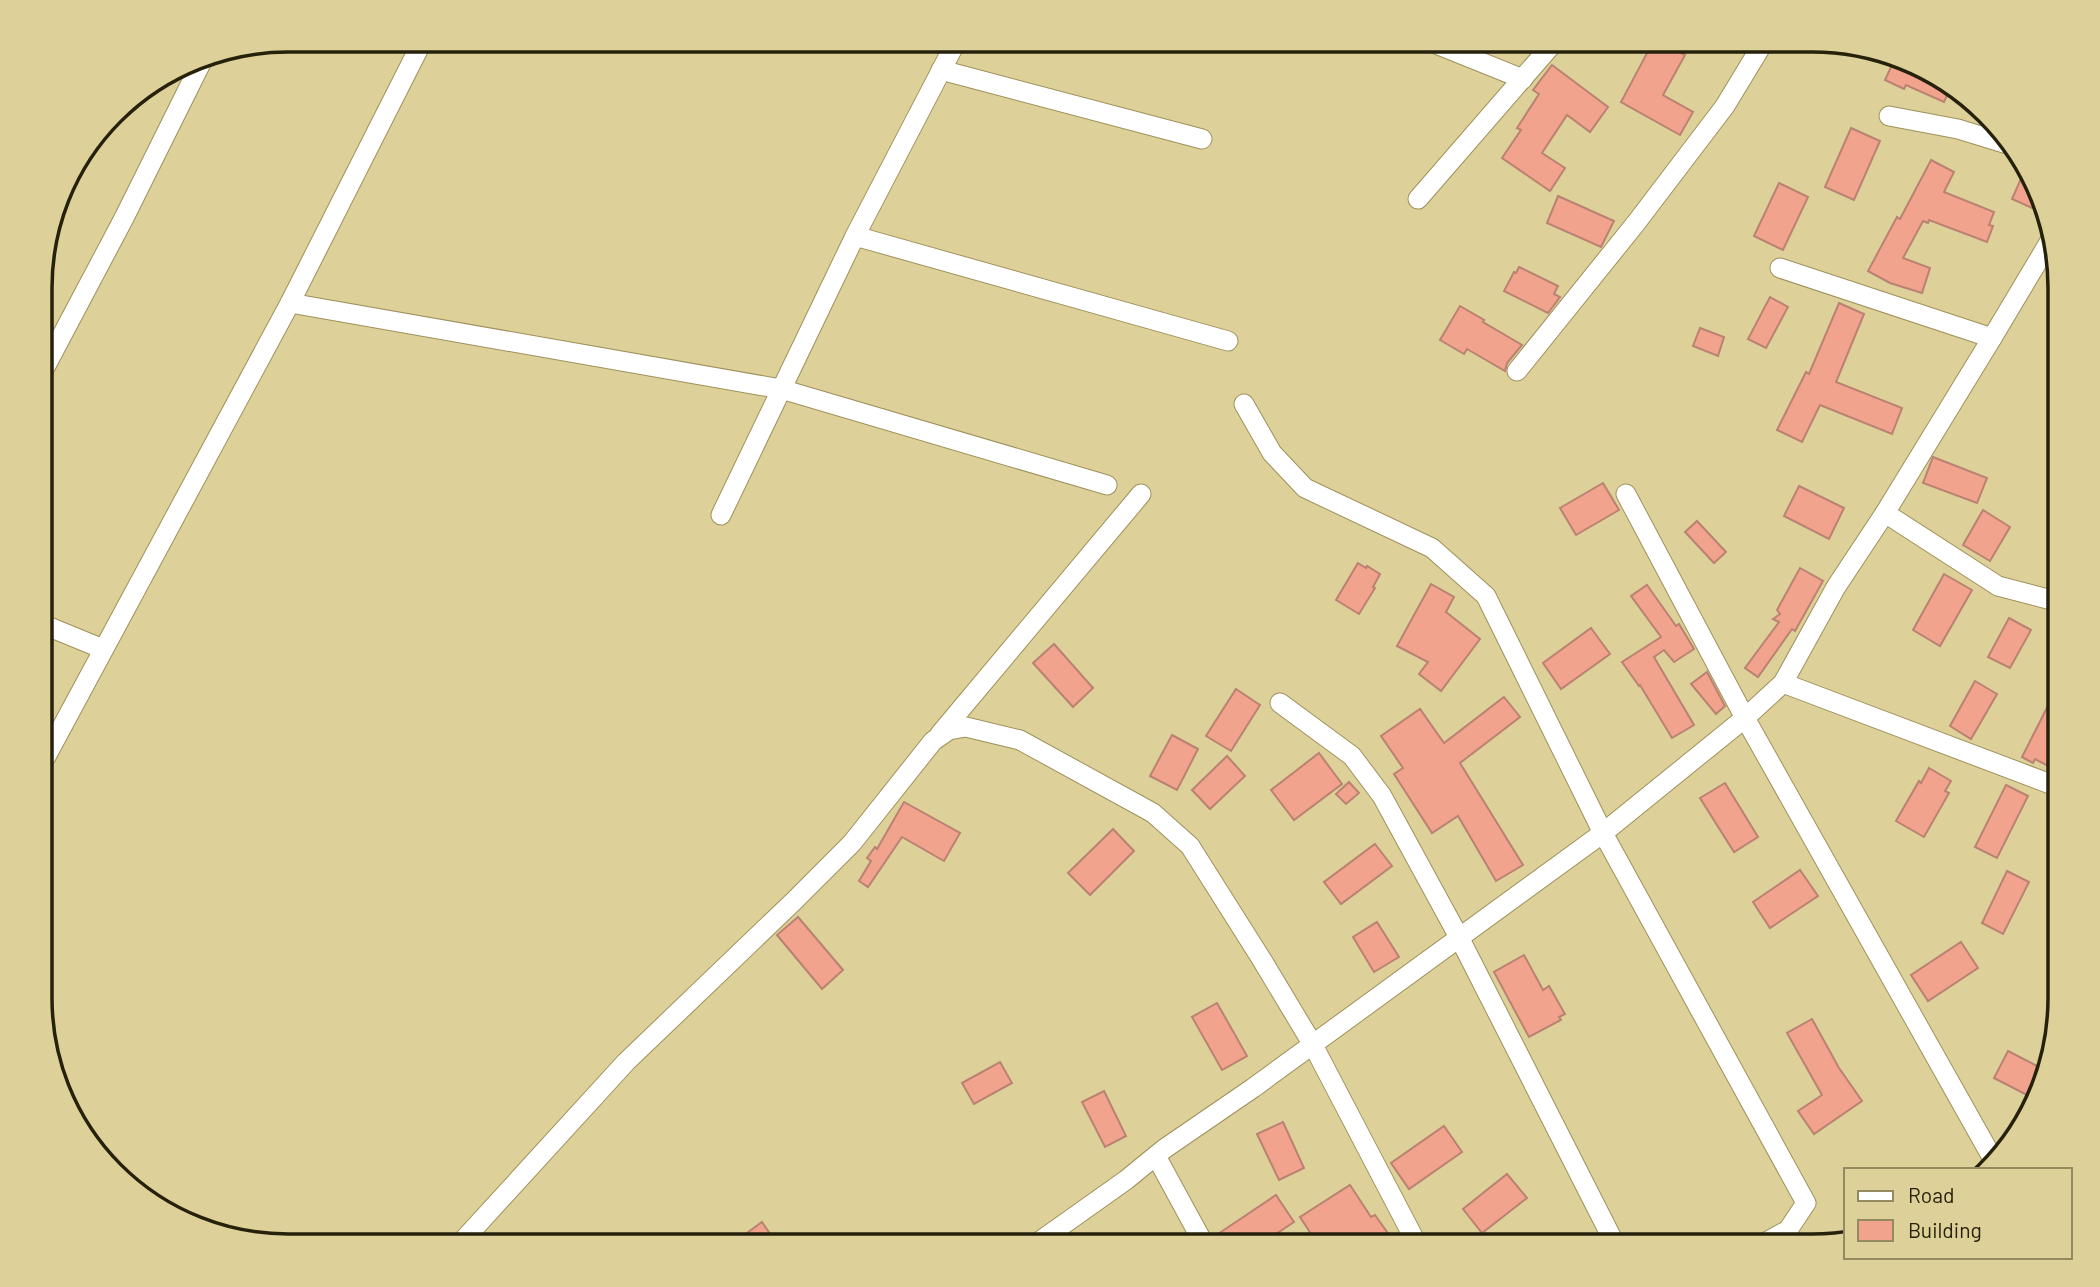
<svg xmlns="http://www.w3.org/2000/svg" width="2100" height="1287" font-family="Barlow,sans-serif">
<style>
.building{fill:#f1a38d;stroke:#ba8272;stroke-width:2}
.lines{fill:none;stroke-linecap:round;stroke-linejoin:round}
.minor-casing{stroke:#9e915c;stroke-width:21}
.minor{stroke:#fff;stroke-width:19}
.rim{fill:none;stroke:#26210b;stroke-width:3.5}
</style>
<rect width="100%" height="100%" fill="#ddd098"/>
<g class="building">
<path d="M 1654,40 L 1685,55 L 1663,95 L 1693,112 L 1680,135 L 1621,102 Z"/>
<path d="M 1896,56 L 1949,82 L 1952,85 L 1944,102 L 1906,85 L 1904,89 L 1885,80 Z"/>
<path d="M 1552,65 L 1608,107 L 1590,132 L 1567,115 L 1542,153 L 1565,168 L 1550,191 L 1502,158 L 1521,130 L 1517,128 L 1539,94 L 1533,90 Z"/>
<path d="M 1851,128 L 1880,141 L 1854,200 L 1825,187 Z"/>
<path d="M 1931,160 L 1954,172 L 1944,192 L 1994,212 L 1989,225 L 1993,226 L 1987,242 L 1929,220 L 1928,223 L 1923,221 L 1903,258 L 1930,268 L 1922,293 L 1890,283 L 1868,271 L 1897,217 L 1900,219 Z"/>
<path d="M 2027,165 L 2036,198 L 2032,208 L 2012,199 Z"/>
<path d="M 1779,183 L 1808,197 L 1783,250 L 1754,236 Z"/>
<path d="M 1558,196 L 1614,221 L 1601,247 L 1547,223 Z"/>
<path d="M 1519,267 L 1558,286 L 1554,294 L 1560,297 L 1548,313 L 1504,291 L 1514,272 L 1516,273 Z"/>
<path d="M 1770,297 L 1788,307 L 1766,348 L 1748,339 Z"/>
<path d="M 1839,303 L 1864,314 L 1836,382 L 1902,408 L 1892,434 L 1820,405 L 1802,442 L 1777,430 L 1806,372 L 1809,374 Z"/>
<path d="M 1460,306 L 1484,320 L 1483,322 L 1522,345 L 1507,363 L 1505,371 L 1467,349 L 1464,354 L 1440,340 Z"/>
<path d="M 1700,328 L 1724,337 L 1718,356 L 1693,346 Z"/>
<path d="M 1933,457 L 1987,478 L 1977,503 L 1923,483 Z"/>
<path d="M 1603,483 L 1619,510 L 1576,535 L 1560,508 Z"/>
<path d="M 1799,486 L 1844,508 L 1829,539 L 1784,516 Z"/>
<path d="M 1983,510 L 2010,527 L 1990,561 L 1963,545 Z"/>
<path d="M 1697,521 L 1726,552 L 1714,563 L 1685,532 Z"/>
<path d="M 1358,563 L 1366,568 L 1367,566 L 1380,574 L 1373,587 L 1375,588 L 1359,614 L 1336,600 Z"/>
<path d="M 1800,568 L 1823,581 L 1795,631 L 1792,629 L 1758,677 L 1745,668 L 1779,622 L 1773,619 L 1780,614 L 1777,610 Z"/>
<path d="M 1944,574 L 1972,590 L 1940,646 L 1913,630 Z"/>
<path d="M 1431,584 L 1454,597 L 1446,612 L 1480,639 L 1441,691 L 1419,674 L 1428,662 L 1397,646 Z"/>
<path d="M 1647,585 L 1676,626 L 1679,624 L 1694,649 L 1674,662 L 1664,650 L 1654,657 L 1694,725 L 1672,738 L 1640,685 L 1639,686 L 1622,662 L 1661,637 L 1631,596 Z"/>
<path d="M 2009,618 L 2031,630 L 2010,668 L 1988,657 Z"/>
<path d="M 1591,628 L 1610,654 L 1561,689 L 1543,663 Z"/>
<path d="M 1054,644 L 1093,688 L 1073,707 L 1033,663 Z"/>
<path d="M 1707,672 L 1725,706 L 1716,714 L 1691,684 Z"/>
<path d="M 1975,681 L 1997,694 L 1971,739 L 1950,726 Z"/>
<path d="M 2059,684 L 2059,750 L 2050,767 L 2035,759 L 2033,763 L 2022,757 Z"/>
<path d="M 1236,689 L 1260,705 L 1231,751 L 1206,736 Z"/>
<path d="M 1504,697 L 1520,717 L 1460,763 L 1523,865 L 1496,881 L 1458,816 L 1432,833 L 1394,774 L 1403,768 L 1381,736 L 1420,709 L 1444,743 Z"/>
<path d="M 1172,735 L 1198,749 L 1177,790 L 1150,776 Z"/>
<path d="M 1319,753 L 1342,784 L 1294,820 L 1271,790 Z"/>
<path d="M 1227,756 L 1245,776 L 1210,809 L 1192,790 Z"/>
<path d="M 1929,768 L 1951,781 L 1945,791 L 1949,793 L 1924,837 L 1896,821 L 1919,781 L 1921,783 Z"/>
<path d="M 1349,782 L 1359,793 L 1346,804 L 1336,794 Z"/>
<path d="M 1725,783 L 1758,837 L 1734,852 L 1700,798 Z"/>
<path d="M 2006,785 L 2028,796 L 1997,858 L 1975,847 Z"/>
<path d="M 904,802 L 960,833 L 944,861 L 902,837 L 868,887 L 859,881 L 871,861 L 867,858 L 875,847 L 877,849 Z"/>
<path d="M 1113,829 L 1134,851 L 1090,895 L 1068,873 Z"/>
<path d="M 1375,844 L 1392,866 L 1341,904 L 1324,882 Z"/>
<path d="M 1800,870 L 1818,896 L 1770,928 L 1753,902 Z"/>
<path d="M 2007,871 L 2029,882 L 2003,934 L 1982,923 Z"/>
<path d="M 798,917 L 843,970 L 822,989 L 777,935 Z"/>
<path d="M 1377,922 L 1399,957 L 1374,972 L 1353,937 Z"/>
<path d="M 1961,942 L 1978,968 L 1928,1001 L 1911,975 Z"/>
<path d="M 1524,955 L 1543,990 L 1549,986 L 1565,1014 L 1559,1017 L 1561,1020 L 1529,1037 L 1494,972 Z"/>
<path d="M 1217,1003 L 1247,1056 L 1222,1070 L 1192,1017 Z"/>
<path d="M 1812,1019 L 1839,1068 L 1862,1101 L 1814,1134 L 1798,1111 L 1822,1095 L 1787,1033 Z"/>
<path d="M 2008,1051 L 2041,1068 L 2031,1097 L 1994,1078 Z"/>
<path d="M 1000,1062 L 1012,1083 L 974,1104 L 962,1083 Z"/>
<path d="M 1104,1091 L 1126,1136 L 1105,1147 L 1082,1102 Z"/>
<path d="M 1283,1122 L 1304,1168 L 1279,1180 L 1257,1134 Z"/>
<path d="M 1444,1126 L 1462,1152 L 1409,1189 L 1391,1163 Z"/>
<path d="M 1507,1174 L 1527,1198 L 1482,1233 L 1463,1209 Z"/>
<path d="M 1350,1185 L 1371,1217 L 1375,1215 L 1397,1246 L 1319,1246 L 1300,1217 Z"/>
<path d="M 1276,1195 L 1294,1222 L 1258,1246 L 1226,1246 L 1218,1234 Z"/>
<path d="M 762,1222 L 779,1247 L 728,1247 Z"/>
</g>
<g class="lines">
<defs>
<g id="minor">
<path d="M 1426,40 L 1523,79"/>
<path d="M 941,70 L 1202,139"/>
<path d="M 1889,116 L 1958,129 L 2007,144"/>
<path d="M 1418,199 L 1556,40"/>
<path d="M 855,236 L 1228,341"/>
<path d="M 1780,268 L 1992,338"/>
<path d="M 290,303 L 781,389 L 1107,485"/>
<path d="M 1517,371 L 1636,223 L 1725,106 L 1765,40"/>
<path d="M 42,373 L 124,218 L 204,57"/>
<path d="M 1244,404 L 1272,453 L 1305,488 L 1432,548 L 1486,596 L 1603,833 L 1806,1203 L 1788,1230 L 1759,1246"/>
<path d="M 1626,494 L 1745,718 L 1993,1159"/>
<path d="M 1885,513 L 1998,586 L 2059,602"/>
<path d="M 721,515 L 855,236 L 957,40"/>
<path d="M 42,624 L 103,649"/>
<path d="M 1783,683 L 2053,785"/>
<path d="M 1280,703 L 1352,756 L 1382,796 L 1460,939 L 1616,1246"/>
<path d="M 940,734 L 1141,494"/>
<path d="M 42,764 L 290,303 L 423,40"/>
<path d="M 1156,1156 L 1205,1246"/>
<path d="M 1033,1246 L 1126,1180 L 1164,1149 L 1253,1088 L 1603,833 L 1745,718 L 1783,683 L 1836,587 L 1885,513 L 1992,338 L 2050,241"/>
<path d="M 457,1247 L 626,1062 L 794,901 L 852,843 L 933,741 L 949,730 L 966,727 L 1020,740 L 1153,813 L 1190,846 L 1262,960 L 1313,1045 L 1418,1246"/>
</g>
</defs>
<use href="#minor" class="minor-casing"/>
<use href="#minor" class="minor"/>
</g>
<path d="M0 0H2100V1287H0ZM288 52H1812A236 236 0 0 1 2048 288V998A236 236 0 0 1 1812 1234H288A236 236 0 0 1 52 998V288A236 236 0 0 1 288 52Z" fill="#ddd098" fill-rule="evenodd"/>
<path class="rim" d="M288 52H1812A236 236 0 0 1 2048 288V998A236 236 0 0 1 1812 1234H288A236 236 0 0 1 52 998V288A236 236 0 0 1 288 52Z"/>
<rect x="1844" y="1168" width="228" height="91" fill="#ddd098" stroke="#948a60" stroke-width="2"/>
<rect x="1858" y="1191" width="35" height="10" fill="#ffffff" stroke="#948a60" stroke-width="2"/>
<text x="1908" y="1203" font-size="21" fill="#26210b">Road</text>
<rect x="1858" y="1220" width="35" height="21" fill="#f1a38d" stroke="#948a60" stroke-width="2"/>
<text x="1908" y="1238" font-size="21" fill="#26210b">Building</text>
</svg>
